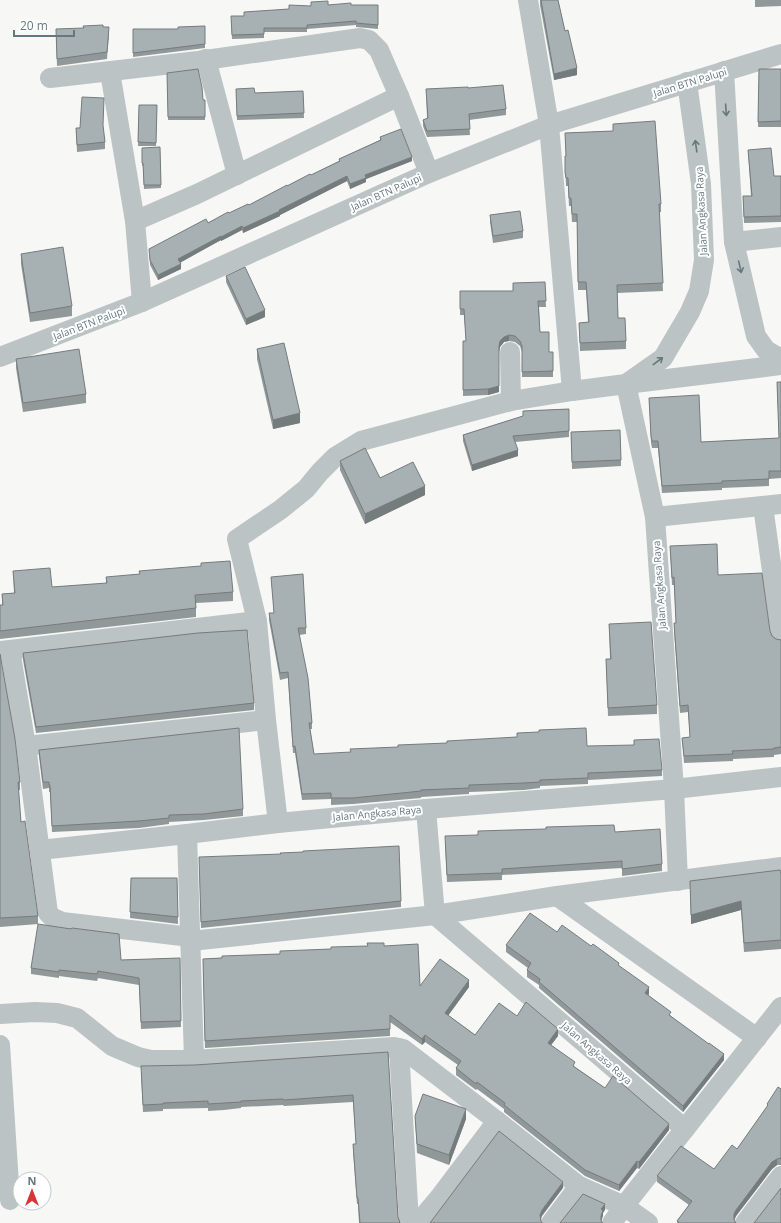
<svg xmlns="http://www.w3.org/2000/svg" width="781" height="1223" font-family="'Open Sans',sans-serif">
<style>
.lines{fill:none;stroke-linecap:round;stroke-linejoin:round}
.street{stroke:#bcc3c4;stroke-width:20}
.wall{fill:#90989a}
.shaded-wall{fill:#757c7d}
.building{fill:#a7b1b3;stroke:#757c7d}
.oneway{stroke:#65797d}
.labels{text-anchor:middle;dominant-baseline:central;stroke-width:4;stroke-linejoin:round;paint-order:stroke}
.street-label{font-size:10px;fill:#65797d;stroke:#fff}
</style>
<rect width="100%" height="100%" fill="#f7f7f5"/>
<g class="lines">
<g class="street">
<path d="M 528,0 L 549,125 L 572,391"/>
<path d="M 206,59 L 237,175"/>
<path d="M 724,71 L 734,242 L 756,336 L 766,350 L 781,359"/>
<path d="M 110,72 L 135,221 L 142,302"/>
<path d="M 50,78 L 198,61 L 360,38 L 369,40 L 379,50 L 399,96 L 429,173"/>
<path d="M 135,221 L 197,194 L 399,96"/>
<path d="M 734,242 L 781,237"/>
<path d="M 510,352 L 511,401"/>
<path d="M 0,357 L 142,302 L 429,173 L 549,125 L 781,54"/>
<path d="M 763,506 L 781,636"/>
<path d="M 655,517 L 781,504"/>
<path d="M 10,650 L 26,746 L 48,913 L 53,918 L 62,922 L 191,937"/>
<path d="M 0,651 L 257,621"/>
<path d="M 26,746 L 266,720"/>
<path d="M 426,809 L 435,915 L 685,1129"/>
<path d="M 278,823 L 266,720 L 257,621 L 237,539 L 280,510 L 306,489 L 320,472 L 335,457 L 361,441 L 511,401 L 572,391 L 626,384 L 663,358 L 690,312 L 699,291 L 704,260 L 701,184 L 687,82"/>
<path d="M 40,850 L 187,834"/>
<path d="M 678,881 L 674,789 L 655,517 L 626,384 L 781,365"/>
<path d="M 557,896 L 757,1038"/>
<path d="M 191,941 L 435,915 L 557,896 L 781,867"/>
<path d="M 0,1014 L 35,1012 L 57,1013 L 77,1018 L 112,1046 L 138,1057 L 151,1060 L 194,1060"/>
<path d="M 0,1045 L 10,1200"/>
<path d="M 399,1048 L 409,1223"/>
<path d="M 418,1223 L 439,1198 L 497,1121"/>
<path d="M 551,1223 L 579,1186"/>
<path d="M 612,1223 L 624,1206 L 781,1007"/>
<path d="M 648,1223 L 624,1206 L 579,1186 L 497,1121 L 403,1049 L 394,1047 L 194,1060 L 187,834 L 278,823 L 426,809 L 674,789 L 781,777"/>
<path d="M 745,1223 L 781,1176"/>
</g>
</g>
<g class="wall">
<path d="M 540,0 L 558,0 L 565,31 L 577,75 L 554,80 L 540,5 Z"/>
<path d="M 755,0 L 781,0 L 781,6 L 755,7 Z"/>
<path d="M 351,5 L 378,5 L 378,29 L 356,27 L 356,25 L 307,29 L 307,32 L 264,32 L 264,38 L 232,39 L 231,20 L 244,16 L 289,9 L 311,6 Z"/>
<path d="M 205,26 L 205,48 L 133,57 L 133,29 L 178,29 Z"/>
<path d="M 109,34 L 107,59 L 57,66 L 56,36 Z"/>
<path d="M 759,69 L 781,69 L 781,127 L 758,127 Z"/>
<path d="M 167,73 L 203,100 L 205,100 L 205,120 L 168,120 Z"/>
<path d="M 468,88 L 506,109 L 506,115 L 469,120 L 470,135 L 427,137 L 423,126 L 423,120 L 427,118 L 426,89 Z"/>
<path d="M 236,89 L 255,93 L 303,91 L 304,118 L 237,120 Z"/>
<path d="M 139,105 L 157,105 L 156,146 L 138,146 Z"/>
<path d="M 613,124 L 661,204 L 661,212 L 659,212 L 663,291 L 617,293 L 618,318 L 626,341 L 626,349 L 580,351 L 579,323 L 588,322 L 586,290 L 578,290 L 577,222 L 572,222 L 571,206 L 569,206 L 568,186 L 566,186 L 565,164 L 565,156 L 566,156 L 565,133 L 613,131 Z"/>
<path d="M 103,127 L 105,142 L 105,149 L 77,152 L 76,128 Z"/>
<path d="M 380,137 L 412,161 L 366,179 L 366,182 L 350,189 L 347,181 L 280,215 L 280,216 L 243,233 L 242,230 L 221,241 L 221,240 L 180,262 L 181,269 L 158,280 L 150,265 L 149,249 L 229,213 L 249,205 L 287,186 L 311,175 L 339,161 L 339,159 L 380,140 Z"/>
<path d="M 160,147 L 161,188 L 144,189 L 143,166 L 142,166 L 142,148 Z"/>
<path d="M 748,150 L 774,176 L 781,176 L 781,222 L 744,223 L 743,196 L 751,196 Z"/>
<path d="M 490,215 L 523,231 L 523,238 L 493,243 L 490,222 Z"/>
<path d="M 21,254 L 72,306 L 72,316 L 30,322 L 21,264 Z"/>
<path d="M 226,276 L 265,317 L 246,325 L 226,282 Z"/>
<path d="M 545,282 L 546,307 L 539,307 L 540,332 L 549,352 L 553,352 L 553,377 L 522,377 L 522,352 L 520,346 L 515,342 L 509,341 L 504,342 L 500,347 L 499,351 L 499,392 L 488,395 L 463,396 L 463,341 L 466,341 L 464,315 L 460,315 L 460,291 L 513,291 Z"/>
<path d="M 257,349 L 300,423 L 273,429 L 257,359 Z"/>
<path d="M 16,359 L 86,394 L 86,403 L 23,412 L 16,368 Z"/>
<path d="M 777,382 L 781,382 L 781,478 L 769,479 L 769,486 L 722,488 L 722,490 L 662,493 L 658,448 L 652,448 L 651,443 L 649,398 L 701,442 L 779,438 Z"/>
<path d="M 569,409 L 569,437 L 515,442 L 518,456 L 472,471 L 463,441 L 463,435 L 523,416 L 523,411 Z"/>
<path d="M 571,432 L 621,460 L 621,466 L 572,469 Z"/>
<path d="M 340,461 L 380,478 L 425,495 L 365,524 L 340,470 Z"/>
<path d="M 670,546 L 718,575 L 770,631 L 772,636 L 776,639 L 781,640 L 781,754 L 774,755 L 774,757 L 733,759 L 733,761 L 684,763 L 682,738 L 690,737 L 688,712 L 680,713 L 674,630 L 674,623 L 676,623 L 674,585 L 672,585 Z"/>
<path d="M 13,571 L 52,587 L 106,584 L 106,577 L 233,592 L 233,601 L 196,603 L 196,617 L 0,639 L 0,605 L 2,605 L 2,594 L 14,593 Z"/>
<path d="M 271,577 L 306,628 L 306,634 L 299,635 L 312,723 L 312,729 L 310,729 L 314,754 L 587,746 L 662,770 L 662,776 L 588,780 L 588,784 L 540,786 L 540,788 L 524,790 L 469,792 L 469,794 L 421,797 L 421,798 L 353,804 L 331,805 L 331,799 L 302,800 L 295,753 L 293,753 L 288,678 L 280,680 L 269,620 L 269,613 L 274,613 Z"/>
<path d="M 609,624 L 657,705 L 657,714 L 608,716 L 606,659 L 610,659 Z"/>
<path d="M 23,653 L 254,703 L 254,710 L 36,733 L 23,660 Z"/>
<path d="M 0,654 L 20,782 L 20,790 L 18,790 L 21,822 L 38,916 L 38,924 L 0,927 Z"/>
<path d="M 39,750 L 243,809 L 243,816 L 204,820 L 169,822 L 169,824 L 139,828 L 52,832 L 50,792 L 49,792 L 49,788 L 43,789 L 39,756 Z"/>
<path d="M 615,832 L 662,864 L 662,871 L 622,876 L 622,868 L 502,875 L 502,880 L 447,882 L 445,843 Z"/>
<path d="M 199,857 L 401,901 L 401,907 L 201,928 Z"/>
<path d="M 781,874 L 781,949 L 744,952 L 741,910 L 691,924 L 690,881 Z"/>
<path d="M 131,878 L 177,878 L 178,924 L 130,918 Z"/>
<path d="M 557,932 L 619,966 L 649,994 L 648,995 L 671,1016 L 724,1060 L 683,1112 L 539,988 L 539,985 L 527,977 L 527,970 L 528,968 L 506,952 L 506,945 Z"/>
<path d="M 384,946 L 420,986 L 469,987 L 448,1015 L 475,1035 L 517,1016 L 558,1036 L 551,1045 L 575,1067 L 605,1088 L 669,1130 L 639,1169 L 637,1168 L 619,1191 L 585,1176 L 504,1112 L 504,1109 L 477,1089 L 476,1090 L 456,1075 L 456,1068 L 458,1065 L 425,1042 L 422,1045 L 390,1022 L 390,1036 L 205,1048 L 203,959 L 280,954 L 331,949 Z"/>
<path d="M 180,958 L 181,1027 L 141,1029 L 139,985 L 98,978 L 97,981 L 59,976 L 59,978 L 31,974 L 31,968 L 121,960 Z"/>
<path d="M 388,1052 L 398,1217 L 400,1223 L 359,1223 L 358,1204 L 357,1204 L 353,1150 L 353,1144 L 356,1144 L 353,1102 L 284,1106 L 283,1105 L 241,1107 L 241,1108 L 224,1110 L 208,1111 L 208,1108 L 163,1109 L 163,1111 L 143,1112 L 141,1073 L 195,1065 Z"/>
<path d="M 781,1089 L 781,1165 L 777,1165 L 772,1169 L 736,1216 L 734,1220 L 736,1223 L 677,1223 L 677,1221 L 689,1205 L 657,1182 L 657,1176 L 714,1169 L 737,1149 L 767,1107 L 767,1104 Z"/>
<path d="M 415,1116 L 466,1119 L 449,1165 L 417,1153 Z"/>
</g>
<g class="shaded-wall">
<path d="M 577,68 L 577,75 L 554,80 L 554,74 Z"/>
<path d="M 412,157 L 412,161 L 366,179 L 366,182 L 350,189 L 350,184 L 365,175 Z"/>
<path d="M 347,176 L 347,181 L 280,215 L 280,216 L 243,233 L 243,228 Z"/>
<path d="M 242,226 L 242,230 L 221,241 L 221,237 Z"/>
<path d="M 221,236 L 221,240 L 178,264 L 178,259 Z"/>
<path d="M 181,264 L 181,269 L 158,280 L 158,275 Z"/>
<path d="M 265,310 L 265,317 L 246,325 L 246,319 Z"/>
<path d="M 509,335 L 509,341 L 504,342 L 500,347 L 499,352 L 499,346 L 500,341 L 504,337 Z"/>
<path d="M 499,386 L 499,392 L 488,395 L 488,389 Z"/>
<path d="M 300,413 L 300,423 L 273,429 L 273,420 Z"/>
<path d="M 518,450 L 518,456 L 472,471 L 472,465 Z"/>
<path d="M 425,486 L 425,495 L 365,524 L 365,514 Z"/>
<path d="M 741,901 L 741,910 L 691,924 L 691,915 Z"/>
<path d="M 469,980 L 469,987 L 445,1020 L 445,1013 Z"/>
<path d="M 649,987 L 649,994 L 645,999 L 645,993 Z"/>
<path d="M 558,1029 L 558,1036 L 548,1049 L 548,1043 Z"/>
<path d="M 425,1035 L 425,1042 L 422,1045 L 422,1039 Z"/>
<path d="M 724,1054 L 724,1060 L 683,1112 L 683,1106 Z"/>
<path d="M 466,1109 L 466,1119 L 449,1165 L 449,1155 Z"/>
<path d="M 669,1124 L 669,1130 L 639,1169 L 639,1162 Z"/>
<path d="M 777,1159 L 777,1165 L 772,1169 L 736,1216 L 734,1221 L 734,1214 L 736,1210 L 772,1162 Z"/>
<path d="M 637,1161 L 637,1168 L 619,1191 L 619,1185 Z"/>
<path d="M 563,1182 L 563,1188 L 542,1216 L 540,1222 L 540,1215 L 542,1210 Z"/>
<path d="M 605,1204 L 605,1210 L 603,1213 L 603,1216 L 601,1222 L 601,1209 Z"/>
</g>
<g class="building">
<path d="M 541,0 L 558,0 L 565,31 L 568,30 L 577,68 L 554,74 Z"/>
<path d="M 328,1 L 328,5 L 351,3 L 351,5 L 378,5 L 378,25 L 356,23 L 356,21 L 307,25 L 307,28 L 264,28 L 264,34 L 232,35 L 231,16 L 244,16 L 244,12 L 289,9 L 289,5 L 311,6 L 311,2 Z"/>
<path d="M 103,25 L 103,27 L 109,27 L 107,52 L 57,59 L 56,29 L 84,28 L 83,26 Z"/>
<path d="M 205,26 L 205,44 L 133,53 L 133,29 L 178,29 L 178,27 Z"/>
<path d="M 198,69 L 202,87 L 203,100 L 205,100 L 205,117 L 168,117 L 167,73 Z"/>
<path d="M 759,69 L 781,69 L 781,121 L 758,122 Z"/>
<path d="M 503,85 L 506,109 L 469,114 L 470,129 L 427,131 L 423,120 L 428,118 L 426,89 L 468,87 L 468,88 Z"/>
<path d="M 254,88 L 255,93 L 303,91 L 304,113 L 237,116 L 236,89 Z"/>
<path d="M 82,97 L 104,98 L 103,125 L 105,142 L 77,145 L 76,128 L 80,128 Z"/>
<path d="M 139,105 L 157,105 L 156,143 L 138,142 Z"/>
<path d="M 655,121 L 661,204 L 659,204 L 663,283 L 617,285 L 618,318 L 625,318 L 626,341 L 580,343 L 579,323 L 589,322 L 586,282 L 578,282 L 577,214 L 572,214 L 571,198 L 569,198 L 568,178 L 566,178 L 565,172 L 565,156 L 566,156 L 565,133 L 613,131 L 613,124 Z"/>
<path d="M 401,129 L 412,157 L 365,175 L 366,178 L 350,184 L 347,176 L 279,210 L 280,211 L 243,228 L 242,226 L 221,237 L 221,236 L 178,259 L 181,264 L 158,275 L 150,260 L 149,249 L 206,219 L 208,223 L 228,212 L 229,213 L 248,204 L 249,205 L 287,185 L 287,186 L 310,174 L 311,175 L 340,161 L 339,159 L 381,140 L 380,137 Z"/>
<path d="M 160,147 L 161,185 L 144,185 L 143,163 L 142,163 L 142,148 Z"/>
<path d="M 771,148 L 774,176 L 781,176 L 781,216 L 744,217 L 743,196 L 752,196 L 748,150 Z"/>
<path d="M 520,211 L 523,231 L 493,236 L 490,215 Z"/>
<path d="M 63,247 L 72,306 L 30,313 L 21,254 Z"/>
<path d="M 245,267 L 265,310 L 246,319 L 226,276 Z"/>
<path d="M 545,282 L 546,301 L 538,301 L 540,332 L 549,332 L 549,352 L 553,352 L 553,371 L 522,372 L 522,346 L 520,341 L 515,336 L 509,335 L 504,337 L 500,341 L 499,346 L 499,386 L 488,389 L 463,390 L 463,341 L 466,341 L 464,309 L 460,309 L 460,291 L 513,291 L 513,283 Z"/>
<path d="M 284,343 L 300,413 L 273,420 L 257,349 Z"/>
<path d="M 79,349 L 86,394 L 23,403 L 16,359 Z"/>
<path d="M 777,382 L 781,382 L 781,471 L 769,471 L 769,479 L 722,481 L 722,483 L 662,486 L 658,441 L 652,441 L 651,436 L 649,398 L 699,395 L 701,442 L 779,438 Z"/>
<path d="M 569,409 L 569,431 L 513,436 L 518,450 L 472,465 L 463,435 L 523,416 L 523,411 Z"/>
<path d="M 620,430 L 621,460 L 572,462 L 571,432 Z"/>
<path d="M 365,448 L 380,478 L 413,462 L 425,486 L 365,514 L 340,461 Z"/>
<path d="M 717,544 L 718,575 L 762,573 L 770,631 L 772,636 L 776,639 L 781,640 L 781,747 L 774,748 L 774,749 L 732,751 L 733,754 L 684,756 L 682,738 L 690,737 L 688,705 L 680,706 L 674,623 L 676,623 L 674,577 L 672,578 L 670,546 Z"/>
<path d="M 230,561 L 233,592 L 195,595 L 196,608 L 0,631 L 0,605 L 3,605 L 2,594 L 15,593 L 13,571 L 50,568 L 52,587 L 107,583 L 106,577 L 140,574 L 139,571 L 201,566 L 201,563 Z"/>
<path d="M 303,574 L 306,628 L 298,628 L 308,678 L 312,723 L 309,723 L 314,754 L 351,752 L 350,749 L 398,747 L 398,745 L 447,743 L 447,741 L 517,737 L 517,733 L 539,732 L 539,730 L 586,728 L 587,746 L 634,745 L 634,740 L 659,739 L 662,770 L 588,773 L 588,778 L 540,780 L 540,782 L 524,783 L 469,785 L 469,788 L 421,790 L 421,791 L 353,798 L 331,798 L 331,793 L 302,794 L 295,746 L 293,747 L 288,672 L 280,673 L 269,613 L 274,613 L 271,577 Z"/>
<path d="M 651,622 L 657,705 L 608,708 L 606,659 L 611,659 L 609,624 Z"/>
<path d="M 247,630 L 254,703 L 36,727 L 23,653 L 198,633 Z"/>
<path d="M 0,654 L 15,739 L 20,782 L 18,782 L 21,822 L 25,821 L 38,916 L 0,918 Z"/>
<path d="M 239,728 L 243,809 L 204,814 L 169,815 L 169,818 L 139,821 L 52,826 L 50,785 L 49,785 L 49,782 L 43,782 L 39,750 Z"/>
<path d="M 614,825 L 615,832 L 660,829 L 662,864 L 622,869 L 622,861 L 502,869 L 502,873 L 447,875 L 445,836 L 478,835 L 478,831 L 546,829 L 546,827 Z"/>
<path d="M 399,846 L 401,901 L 201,922 L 199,857 L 281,854 L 280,853 L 303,852 L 303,851 Z"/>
<path d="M 780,870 L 781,874 L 781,940 L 744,943 L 741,901 L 691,915 L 690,881 Z"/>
<path d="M 131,878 L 177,878 L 178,917 L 130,912 Z"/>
<path d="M 530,913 L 557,932 L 562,925 L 591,946 L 593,944 L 619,963 L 618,965 L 649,987 L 645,993 L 671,1012 L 669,1015 L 709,1044 L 709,1043 L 724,1054 L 683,1106 L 539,982 L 540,979 L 527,970 L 531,963 L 506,945 Z"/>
<path d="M 38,924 L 71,929 L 72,928 L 119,934 L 121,960 L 180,958 L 181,1021 L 141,1022 L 139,978 L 98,971 L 97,974 L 59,970 L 59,972 L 31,968 Z"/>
<path d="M 367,943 L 384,943 L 384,946 L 418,944 L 420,986 L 440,959 L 469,980 L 445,1013 L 475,1035 L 499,1003 L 517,1016 L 526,1002 L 558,1029 L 548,1043 L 575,1062 L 573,1066 L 605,1088 L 613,1076 L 669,1124 L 639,1162 L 637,1161 L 619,1185 L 585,1170 L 504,1105 L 505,1103 L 477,1082 L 476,1084 L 456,1068 L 461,1061 L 425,1035 L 422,1039 L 390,1015 L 390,1029 L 205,1041 L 203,959 L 222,958 L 222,956 L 280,954 L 280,951 L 331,949 L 331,947 L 368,946 Z"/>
<path d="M 388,1052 L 398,1217 L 400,1223 L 360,1223 L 358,1198 L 357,1198 L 353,1144 L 356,1144 L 353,1095 L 284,1100 L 283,1099 L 241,1101 L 241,1102 L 224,1103 L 208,1104 L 208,1101 L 163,1103 L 163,1104 L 143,1105 L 141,1066 L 195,1065 Z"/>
<path d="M 778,1087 L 781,1089 L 781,1158 L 777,1159 L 772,1162 L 736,1210 L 734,1214 L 734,1220 L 736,1223 L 680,1223 L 677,1221 L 692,1201 L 657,1176 L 681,1146 L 714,1169 L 732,1145 L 737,1149 L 768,1105 L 767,1104 Z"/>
<path d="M 423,1094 L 466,1109 L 449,1155 L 417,1144 L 415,1116 Z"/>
<path d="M 499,1131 L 563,1182 L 542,1210 L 540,1215 L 541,1221 L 542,1223 L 430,1223 Z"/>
<path d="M 781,1188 L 781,1223 L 754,1223 Z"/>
<path d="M 583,1194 L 605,1204 L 601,1209 L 603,1210 L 601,1216 L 601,1221 L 603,1223 L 560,1223 Z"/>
</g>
<defs><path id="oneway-shaft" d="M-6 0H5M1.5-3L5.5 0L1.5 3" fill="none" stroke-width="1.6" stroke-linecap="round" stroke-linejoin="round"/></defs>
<g class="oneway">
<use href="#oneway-shaft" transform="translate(726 110) rotate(86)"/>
<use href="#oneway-shaft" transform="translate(696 146) rotate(-98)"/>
<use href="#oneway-shaft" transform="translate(740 267) rotate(77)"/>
<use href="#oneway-shaft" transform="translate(658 361) rotate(-37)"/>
</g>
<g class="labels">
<g class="street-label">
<text transform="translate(690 82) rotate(-17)">Jalan BTN Palupi</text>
<text transform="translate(386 192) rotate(-24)">Jalan BTN Palupi</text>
<text transform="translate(701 211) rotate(-93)">Jalan Angkasa Raya</text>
<text transform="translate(89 323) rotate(-21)">Jalan BTN Palupi</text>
<text transform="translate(659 585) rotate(-94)">Jalan Angkasa Raya</text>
<text transform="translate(377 813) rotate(-5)">Jalan Angkasa Raya</text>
<text transform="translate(597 1053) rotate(41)">Jalan Angkasa Raya</text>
</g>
</g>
<g transform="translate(32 1191)"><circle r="19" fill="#ffffff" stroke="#c1c9cb"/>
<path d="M0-3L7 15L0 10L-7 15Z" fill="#d53739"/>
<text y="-6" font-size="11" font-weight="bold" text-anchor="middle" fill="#65797d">N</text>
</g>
<path d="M14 30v6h60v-6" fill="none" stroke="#65797d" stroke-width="2"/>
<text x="20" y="30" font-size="12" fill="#65797d" stroke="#ffffff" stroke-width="3" paint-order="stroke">20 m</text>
</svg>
